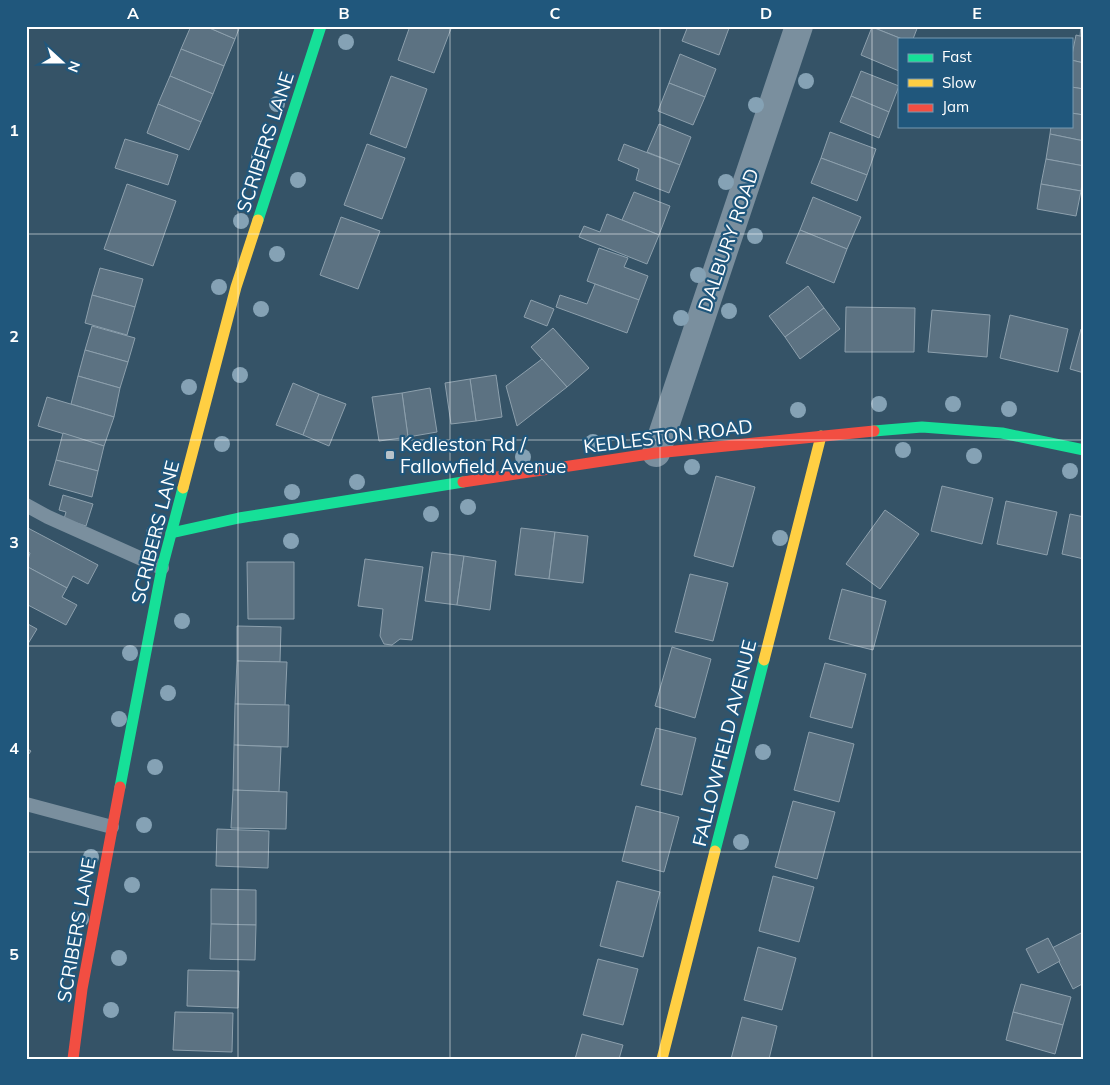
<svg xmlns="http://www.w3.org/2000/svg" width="1110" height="1085" font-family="Mulish,sans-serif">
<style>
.building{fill:#5c7282;stroke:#8da0ad}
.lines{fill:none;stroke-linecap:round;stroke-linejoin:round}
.lane{stroke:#7a8f9e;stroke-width:14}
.street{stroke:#7a8f9e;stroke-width:28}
.fast{stroke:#16e098;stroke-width:11}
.slow{stroke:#ffcf43;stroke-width:11}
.jam{stroke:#f24e42;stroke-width:11}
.tree{fill:#85a2b5}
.grid{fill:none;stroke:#fff;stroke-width:1;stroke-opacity:0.55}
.poi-dot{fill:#b8c3ca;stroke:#20577c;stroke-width:2}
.labels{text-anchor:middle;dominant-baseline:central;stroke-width:4.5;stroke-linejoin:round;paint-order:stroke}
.street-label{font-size:19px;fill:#fff;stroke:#20577c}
.poi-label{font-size:19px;fill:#fff;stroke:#20577c;text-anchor:start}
.neatline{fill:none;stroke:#fff;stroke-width:2}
.grid-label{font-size:16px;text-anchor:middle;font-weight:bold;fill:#fff}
</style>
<rect width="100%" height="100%" fill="#355367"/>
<g class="building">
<path d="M 191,26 L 205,26 L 235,39 L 224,66 L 181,49 Z"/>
<path d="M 205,26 L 240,26 L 235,39 Z"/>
<path d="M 410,26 L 452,26 L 434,73 L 398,60 Z"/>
<path d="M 688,26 L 729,28 L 719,55 L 682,41 Z"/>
<path d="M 918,26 L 913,39 L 902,39 L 872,27 Z"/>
<path d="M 1081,26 L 1084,26 L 1084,37 L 1080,36 Z"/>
<path d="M 872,27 L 902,39 L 899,39 L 899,71 L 861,55 Z"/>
<path d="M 1076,35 L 1084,37 L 1084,63 L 1071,60 Z"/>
<path d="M 181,49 L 224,66 L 213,94 L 170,76 Z"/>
<path d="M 680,54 L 716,69 L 705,97 L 669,83 Z"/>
<path d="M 1071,60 L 1084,63 L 1084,89 L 1071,87 Z"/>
<path d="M 861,71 L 899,86 L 889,112 L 851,96 Z"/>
<path d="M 170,76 L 213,94 L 201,122 L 158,104 Z"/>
<path d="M 391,76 L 427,89 L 406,148 L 370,134 Z"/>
<path d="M 669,83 L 705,97 L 693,125 L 658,111 Z"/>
<path d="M 1071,87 L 1084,89 L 1084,115 L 1071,113 Z"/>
<path d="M 851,96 L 889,112 L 879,138 L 840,122 Z"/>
<path d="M 158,104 L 201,122 L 189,150 L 147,133 Z"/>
<path d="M 1071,113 L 1084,115 L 1084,141 L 1050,134 L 1051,126 L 1071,126 Z"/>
<path d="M 659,124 L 691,137 L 680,165 L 647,152 Z"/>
<path d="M 830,132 L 876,149 L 867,175 L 821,158 Z"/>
<path d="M 1050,134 L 1084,141 L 1084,166 L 1046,159 Z"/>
<path d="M 125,139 L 178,155 L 168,185 L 115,168 Z"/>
<path d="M 367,144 L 405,158 L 382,219 L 344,205 Z"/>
<path d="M 624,144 L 680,165 L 669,193 L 636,180 L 639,169 L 618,160 Z"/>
<path d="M 821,158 L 867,175 L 857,201 L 811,183 Z"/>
<path d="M 1046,159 L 1084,166 L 1081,191 L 1041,184 Z"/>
<path d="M 127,184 L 176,201 L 153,266 L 104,249 Z"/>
<path d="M 1041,184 L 1081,191 L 1076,216 L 1037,209 Z"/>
<path d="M 634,192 L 670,206 L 659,235 L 622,220 Z"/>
<path d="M 813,197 L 861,217 L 847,249 L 800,230 Z"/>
<path d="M 607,214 L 659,235 L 647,264 L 579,237 L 584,226 L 600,232 Z"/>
<path d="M 341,217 L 380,231 L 358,289 L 320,275 Z"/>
<path d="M 800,230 L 847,249 L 834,283 L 786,263 Z"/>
<path d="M 599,248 L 628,258 L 624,267 L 648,276 L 639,300 L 587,281 Z"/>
<path d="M 100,268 L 143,279 L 135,307 L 92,295 Z"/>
<path d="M 595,284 L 639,300 L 627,333 L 556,307 L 560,295 L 587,304 Z"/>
<path d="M 808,286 L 824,308 L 785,337 L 769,316 Z"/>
<path d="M 92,295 L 135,307 L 127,335 L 85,323 Z"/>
<path d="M 531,300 L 554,309 L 547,326 L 524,317 Z"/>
<path d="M 846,307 L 915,308 L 914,352 L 845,352 Z"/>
<path d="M 824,308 L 840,329 L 800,359 L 785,337 Z"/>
<path d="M 932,310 L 990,315 L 987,357 L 928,352 Z"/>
<path d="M 1010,315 L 1068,329 L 1058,372 L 1000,358 Z"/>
<path d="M 92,326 L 135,338 L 128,362 L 85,350 Z"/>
<path d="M 553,328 L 589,368 L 567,387 L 531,347 Z"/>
<path d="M 1081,329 L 1084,330 L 1084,373 L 1070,369 Z"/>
<path d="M 85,350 L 128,362 L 120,388 L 78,376 Z"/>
<path d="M 542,359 L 567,387 L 517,426 L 506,386 Z"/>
<path d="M 496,375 L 502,417 L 476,421 L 470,379 Z"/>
<path d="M 78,376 L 120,388 L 114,417 L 71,404 Z"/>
<path d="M 470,379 L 476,421 L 451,424 L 445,383 Z"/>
<path d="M 293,383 L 319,394 L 303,435 L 276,425 Z"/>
<path d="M 430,388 L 437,432 L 408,437 L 402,393 Z"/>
<path d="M 402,393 L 408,437 L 379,441 L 372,397 Z"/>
<path d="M 319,394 L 346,404 L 329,446 L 303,435 Z"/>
<path d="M 47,397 L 114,417 L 104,446 L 38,426 Z"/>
<path d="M 63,433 L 104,446 L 98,471 L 56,460 Z"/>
<path d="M 56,460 L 98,471 L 92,497 L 49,485 Z"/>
<path d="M 716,476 L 755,487 L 733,567 L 694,556 Z"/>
<path d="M 942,486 L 993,498 L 982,544 L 931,531 Z"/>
<path d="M 63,495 L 93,504 L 86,526 L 64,519 L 66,512 L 59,510 Z"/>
<path d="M 1006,501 L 1057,512 L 1047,555 L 997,544 Z"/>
<path d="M 885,510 L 919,534 L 880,589 L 846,564 Z"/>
<path d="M 1070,514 L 1084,517 L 1084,559 L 1062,554 Z"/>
<path d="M 26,527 L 98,565 L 88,584 L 73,576 L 67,588 L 26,566 L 30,553 L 26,551 Z"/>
<path d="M 521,528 L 555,532 L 549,579 L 515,575 Z"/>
<path d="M 555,532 L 588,536 L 583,583 L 549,579 Z"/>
<path d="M 432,552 L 464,556 L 457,605 L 425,601 Z"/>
<path d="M 464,556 L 496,561 L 490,610 L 457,605 Z"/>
<path d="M 365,559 L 423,567 L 412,640 L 400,639 L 392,645 L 384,644 L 380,636 L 383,609 L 358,606 Z"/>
<path d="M 247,562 L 294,562 L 294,619 L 248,619 Z"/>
<path d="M 26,566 L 67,588 L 62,597 L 77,605 L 66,625 L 26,604 Z"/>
<path d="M 690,574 L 728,583 L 713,641 L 675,632 Z"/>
<path d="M 842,589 L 886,601 L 873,650 L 829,639 Z"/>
<path d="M 26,623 L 37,629 L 26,647 Z"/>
<path d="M 237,626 L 281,627 L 280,662 L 237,661 Z"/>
<path d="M 672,647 L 711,659 L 695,718 L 655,706 Z"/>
<path d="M 237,661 L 287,662 L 285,706 L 235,704 Z"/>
<path d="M 825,663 L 866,674 L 852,728 L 810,717 Z"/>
<path d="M 235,704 L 289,705 L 288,747 L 234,745 Z"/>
<path d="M 656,728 L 696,738 L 682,795 L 641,785 Z"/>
<path d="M 809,732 L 854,744 L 839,802 L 794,790 Z"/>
<path d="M 234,745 L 281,747 L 279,792 L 233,790 Z"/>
<path d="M 26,748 L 31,751 L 26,758 Z"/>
<path d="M 233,790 L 287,792 L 286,829 L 231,828 Z"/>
<path d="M 793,801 L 835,812 L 817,879 L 775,867 Z"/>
<path d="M 636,806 L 679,817 L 664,872 L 622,861 Z"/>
<path d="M 217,829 L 269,831 L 268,868 L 216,866 Z"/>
<path d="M 773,876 L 814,887 L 799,942 L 759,931 Z"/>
<path d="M 617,881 L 660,892 L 643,957 L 600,946 Z"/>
<path d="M 211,889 L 256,890 L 256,925 L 211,924 Z"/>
<path d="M 211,924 L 256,925 L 255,960 L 210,959 Z"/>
<path d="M 1083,932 L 1084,983 L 1073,989 L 1052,948 Z"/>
<path d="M 1048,938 L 1060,961 L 1038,973 L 1026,949 Z"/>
<path d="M 758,947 L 796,958 L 782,1010 L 744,1000 Z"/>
<path d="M 598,959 L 638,969 L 623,1025 L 583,1015 Z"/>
<path d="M 188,970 L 239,971 L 238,1008 L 187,1006 Z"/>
<path d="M 1021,984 L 1071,997 L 1063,1025 L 1013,1012 Z"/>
<path d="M 175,1012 L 233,1013 L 232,1052 L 173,1050 Z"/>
<path d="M 1013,1012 L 1063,1025 L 1055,1054 L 1006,1040 Z"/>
<path d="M 742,1017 L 777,1026 L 769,1059 L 731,1059 Z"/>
<path d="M 582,1034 L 623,1045 L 619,1059 L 575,1059 Z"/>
</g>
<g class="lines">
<g class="lane">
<path d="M 26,505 L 48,517 L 162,568"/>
<path d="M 26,804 L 112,827"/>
</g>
<path class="street" d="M 656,453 L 799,26"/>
<g class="fast">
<path d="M 258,220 L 321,26"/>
<path d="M 874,431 L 922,427 L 1002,433 L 1084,450"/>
<path d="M 171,533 L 239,518 L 463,482"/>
<path d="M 120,787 L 162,568 L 183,488"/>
<path d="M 715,851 L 764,660"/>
</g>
<g class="slow">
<path d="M 183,488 L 236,287 L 258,220"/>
<path d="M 764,660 L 821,436"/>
<path d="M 662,1059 L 715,851"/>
</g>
<g class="jam">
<path d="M 463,482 L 656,453 L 874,431"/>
<path d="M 73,1059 L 82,989 L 120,787"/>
</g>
</g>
<g class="tree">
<circle cx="346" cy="42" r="8"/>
<circle cx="806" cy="81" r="8"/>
<circle cx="277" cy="104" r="8"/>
<circle cx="756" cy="105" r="8"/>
<circle cx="259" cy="158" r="8"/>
<circle cx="298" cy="180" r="8"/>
<circle cx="726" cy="182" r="8"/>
<circle cx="241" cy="221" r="8"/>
<circle cx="755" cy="236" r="8"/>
<circle cx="277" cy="254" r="8"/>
<circle cx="698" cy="275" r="8"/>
<circle cx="219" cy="287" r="8"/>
<circle cx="261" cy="309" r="8"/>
<circle cx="729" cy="311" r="8"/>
<circle cx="681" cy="318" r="8"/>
<circle cx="240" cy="375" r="8"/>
<circle cx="189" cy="387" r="8"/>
<circle cx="879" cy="404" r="8"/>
<circle cx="953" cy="404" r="8"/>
<circle cx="1009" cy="409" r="8"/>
<circle cx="798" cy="410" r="8"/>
<circle cx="593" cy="442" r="8"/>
<circle cx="222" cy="444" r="8"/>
<circle cx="903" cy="450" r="8"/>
<circle cx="974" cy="456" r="8"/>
<circle cx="523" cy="457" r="8"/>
<circle cx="692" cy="467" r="8"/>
<circle cx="1070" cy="471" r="8"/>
<circle cx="357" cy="482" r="8"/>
<circle cx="292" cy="492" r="8"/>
<circle cx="468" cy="507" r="8"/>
<circle cx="431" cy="514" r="8"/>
<circle cx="154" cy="533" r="8"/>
<circle cx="780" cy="538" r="8"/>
<circle cx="291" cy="541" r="8"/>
<circle cx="182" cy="621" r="8"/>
<circle cx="130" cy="653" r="8"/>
<circle cx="168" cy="693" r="8"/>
<circle cx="119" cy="719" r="8"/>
<circle cx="763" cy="752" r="8"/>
<circle cx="155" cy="767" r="8"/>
<circle cx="144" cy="825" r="8"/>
<circle cx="741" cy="842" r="8"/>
<circle cx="91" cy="857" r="8"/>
<circle cx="132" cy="885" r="8"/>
<circle cx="81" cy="919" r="8"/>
<circle cx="119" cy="958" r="8"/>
<circle cx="111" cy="1010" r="8"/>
</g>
<path class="grid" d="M 238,26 L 238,1059M 450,26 L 450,1059M 660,26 L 660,1059M 872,26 L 872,1059M 26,234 L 1084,234M 26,440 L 1084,440M 26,646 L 1084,646M 26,852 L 1084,852"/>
<rect class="poi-dot" x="385" y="450" width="10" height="10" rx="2.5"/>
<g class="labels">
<g class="street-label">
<text transform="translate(265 142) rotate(-72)">SCRIBERS LANE</text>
<text transform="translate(728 240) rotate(-71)">DALBURY ROAD</text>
<text transform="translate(668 436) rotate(-7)">KEDLESTON ROAD</text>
<text transform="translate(155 532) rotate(-76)">SCRIBERS LANE</text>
<text transform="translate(724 743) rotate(-76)">FALLOWFIELD AVENUE</text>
<text transform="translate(76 930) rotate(-80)">SCRIBERS LANE</text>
</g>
<g class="poi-label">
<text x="400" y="444">Kedleston Rd /<tspan x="400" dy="22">Fallowfield Avenue</tspan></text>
</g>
</g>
<rect width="1110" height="1085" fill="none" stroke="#20577c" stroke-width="55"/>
<rect x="898" y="38" width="175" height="90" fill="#20577c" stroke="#799ab0"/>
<rect x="908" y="54" width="25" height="8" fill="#16e098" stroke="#799ab0"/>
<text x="942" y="62" font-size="15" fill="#ffffff">Fast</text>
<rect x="908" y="79" width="25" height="8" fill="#ffcf43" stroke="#799ab0"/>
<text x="942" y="88" font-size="15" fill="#ffffff">Slow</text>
<rect x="908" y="104" width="25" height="8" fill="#f24e42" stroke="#799ab0"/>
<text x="942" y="112" font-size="15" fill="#ffffff">Jam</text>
<g transform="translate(62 62) rotate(111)" stroke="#20577c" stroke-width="4" paint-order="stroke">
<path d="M0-4L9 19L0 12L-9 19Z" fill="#ffffff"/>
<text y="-8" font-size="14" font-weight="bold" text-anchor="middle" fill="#ffffff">N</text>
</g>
<rect x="28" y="28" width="1054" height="1030" class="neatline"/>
<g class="grid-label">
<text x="133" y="19">A</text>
<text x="344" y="19">B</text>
<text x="555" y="19">C</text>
<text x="766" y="19">D</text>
<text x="977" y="19">E</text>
<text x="14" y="136">1</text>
<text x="14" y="342">2</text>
<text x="14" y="548">3</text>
<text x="14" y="754">4</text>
<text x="14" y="960">5</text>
</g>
</svg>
